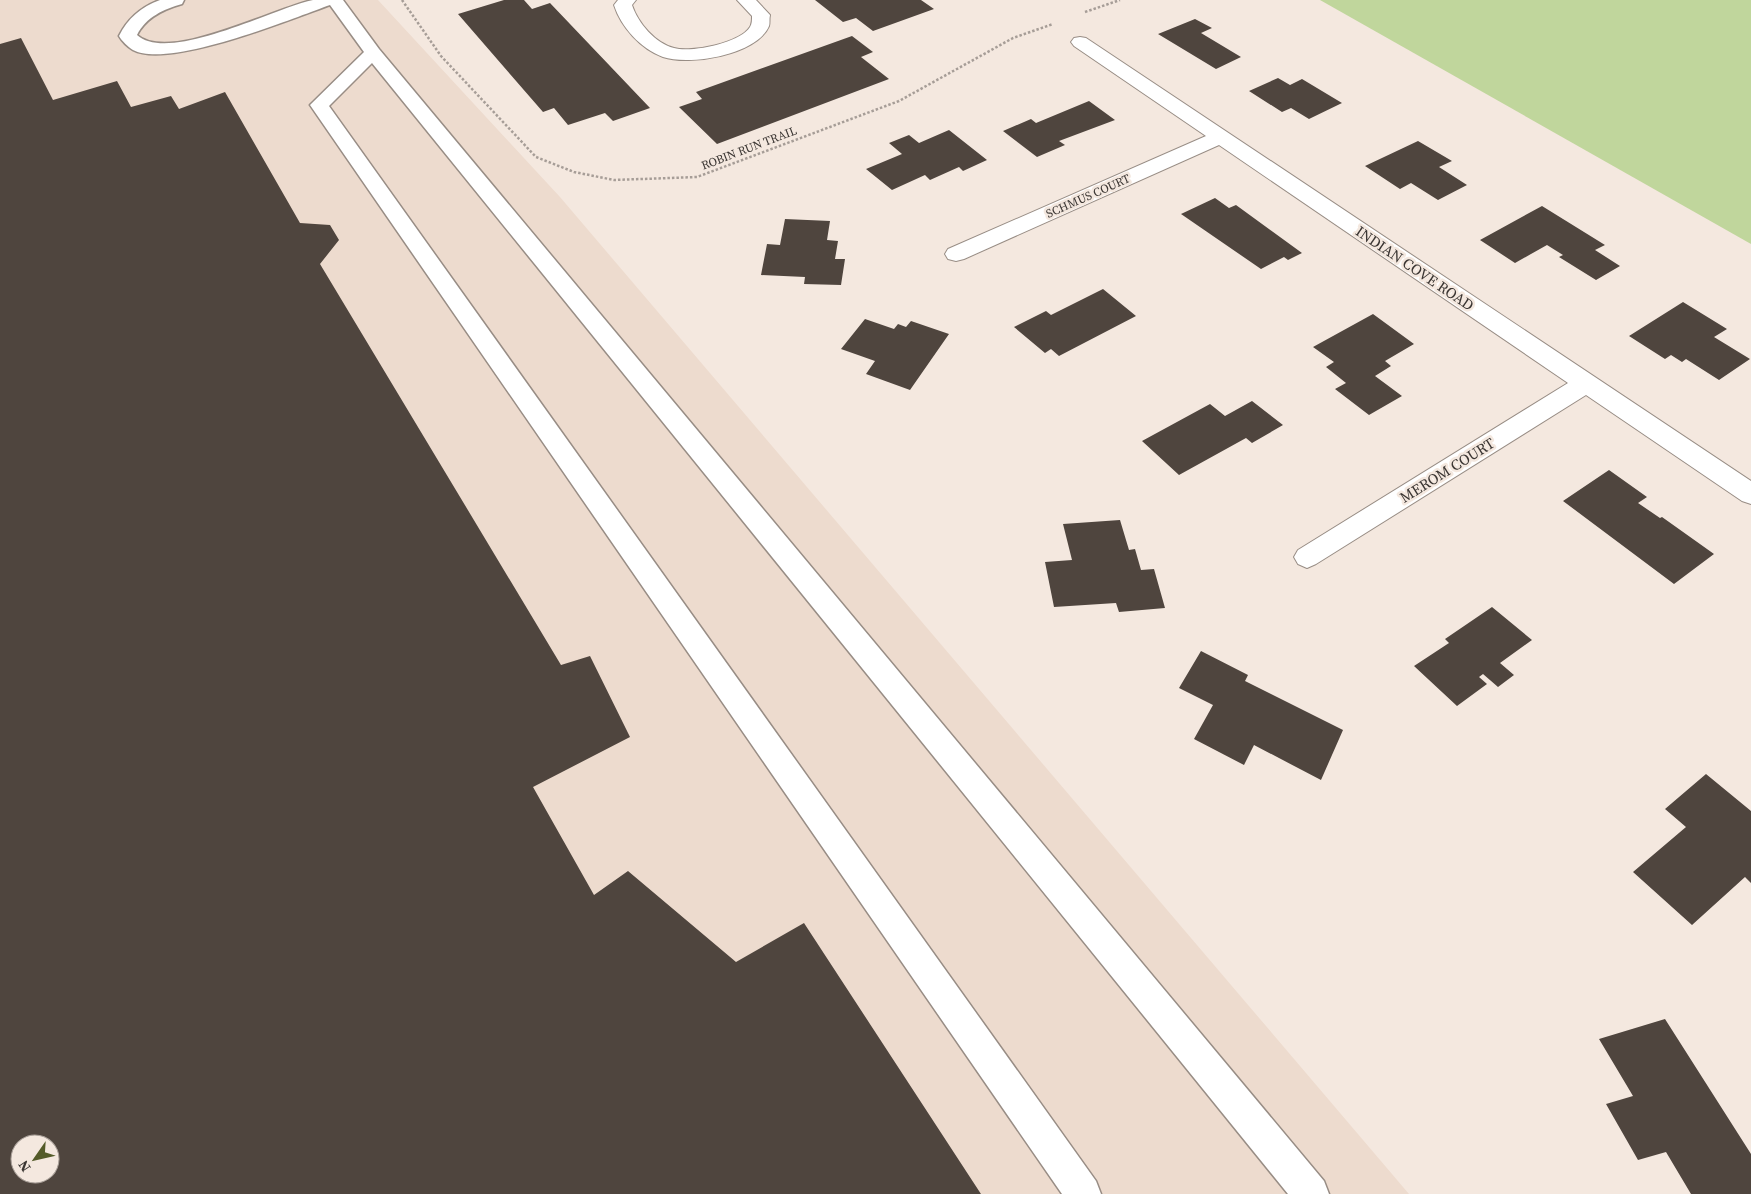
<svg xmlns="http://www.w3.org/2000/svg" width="1751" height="1194" font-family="'Source Serif 4',serif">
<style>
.built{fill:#eddbce;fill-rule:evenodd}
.green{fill:#c0d69c}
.building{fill:#4f453e;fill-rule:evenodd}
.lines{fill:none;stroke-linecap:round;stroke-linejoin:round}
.service-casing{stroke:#988d85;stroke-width:3}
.minor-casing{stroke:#988d85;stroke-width:2}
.path{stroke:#a69d97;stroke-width:2.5;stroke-dasharray:2.5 2;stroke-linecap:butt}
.service{fill:#fff;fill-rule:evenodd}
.minor{fill:#fff;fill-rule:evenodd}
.labels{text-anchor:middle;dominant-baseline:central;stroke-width:5;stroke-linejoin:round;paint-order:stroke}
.far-street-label{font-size:12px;fill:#3b3633;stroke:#f4e8df}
.street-label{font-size:15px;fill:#3b3633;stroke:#f4e8df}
</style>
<rect width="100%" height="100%" fill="#f4e8df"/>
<path class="built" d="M 0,0 L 378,0 L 560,197 L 1409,1194 L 0,1194 ZM 20,1144 L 50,1144 L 50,1174 L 20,1174 Z"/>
<path class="green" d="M 1320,0 L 1751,0 L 1751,244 Z"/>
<g class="building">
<path d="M 504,0 L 524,0 L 532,9 L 550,3 L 650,108 L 613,121 L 605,113 L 568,125 L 554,108 L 543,112 L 458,14 Z"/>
<path d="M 815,0 L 921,0 L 934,9 L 873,31 L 856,18 L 843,22 Z"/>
<path d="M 1195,19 L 1212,28 L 1201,33 L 1241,57 L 1216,69 L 1158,34 Z"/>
<path d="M 852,36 L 873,52 L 861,57 L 889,79 L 717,144 L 679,107 L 702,99 L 696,92 Z"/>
<path d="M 21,38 L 53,100 L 117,81 L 131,107 L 171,96 L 179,109 L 225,92 L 300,223 L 330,225 L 339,240 L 320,264 L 561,665 L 590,656 L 630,737 L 533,787 L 594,895 L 628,871 L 736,962 L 804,923 L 981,1194 L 0,1194 L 0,44 ZM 20,1144 L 50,1144 L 50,1174 L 20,1174 Z"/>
<path d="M 1278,78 L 1290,85 L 1302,79 L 1342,103 L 1309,119 L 1291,108 L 1282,112 L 1249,91 Z"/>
<path d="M 1089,101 L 1115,120 L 1059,141 L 1065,145 L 1037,157 L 1003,131 L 1031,119 L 1036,123 Z"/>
<path d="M 949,130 L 987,160 L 963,171 L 959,167 L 930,180 L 925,175 L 892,190 L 866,169 L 902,154 L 889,143 L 909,135 L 919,143 Z"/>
<path d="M 1418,141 L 1452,161 L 1439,167 L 1467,185 L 1438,200 L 1411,183 L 1400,189 L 1365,166 Z"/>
<path d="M 1215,198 L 1229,208 L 1236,205 L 1302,253 L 1288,260 L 1284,257 L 1261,269 L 1181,214 Z"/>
<path d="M 1542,206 L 1605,245 L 1595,250 L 1620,266 L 1596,280 L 1559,257 L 1563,255 L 1547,245 L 1515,263 L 1480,240 Z"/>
<path d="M 785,219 L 830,221 L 827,240 L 838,241 L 835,259 L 845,259 L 841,285 L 804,284 L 805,277 L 761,275 L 767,244 L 780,245 Z"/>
<path d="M 1103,289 L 1136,316 L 1059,356 L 1051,349 L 1045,353 L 1014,327 L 1046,311 L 1051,315 Z"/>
<path d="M 1683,302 L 1727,329 L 1714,337 L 1750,359 L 1719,380 L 1686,359 L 1682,362 L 1671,355 L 1665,359 L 1629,336 Z"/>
<path d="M 1373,314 L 1414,344 L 1385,361 L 1391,366 L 1375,376 L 1402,396 L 1369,415 L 1335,389 L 1346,383 L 1326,367 L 1334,362 L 1313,347 Z"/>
<path d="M 865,319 L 894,329 L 898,324 L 906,327 L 911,321 L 949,334 L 910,390 L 866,374 L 875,361 L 841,349 Z"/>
<path d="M 1252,401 L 1283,425 L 1252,443 L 1246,438 L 1179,475 L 1142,441 L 1210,404 L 1225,416 Z"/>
<path d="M 1609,470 L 1647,497 L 1638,503 L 1660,518 L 1662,517 L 1714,554 L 1674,584 L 1563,501 Z"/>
<path d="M 1120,520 L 1129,550 L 1135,549 L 1141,570 L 1154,569 L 1165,608 L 1119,612 L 1116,603 L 1054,607 L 1045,562 L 1072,560 L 1063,524 Z"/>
<path d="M 1492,607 L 1532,640 L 1500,663 L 1514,675 L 1498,687 L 1483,674 L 1479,677 L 1487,684 L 1457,706 L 1414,666 L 1449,643 L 1445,639 Z"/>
<path d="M 1201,651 L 1248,675 L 1245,681 L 1343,730 L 1321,780 L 1254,745 L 1244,765 L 1194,739 L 1213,705 L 1179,688 Z"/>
<path d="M 1706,774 L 1751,811 L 1751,883 L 1745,877 L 1692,925 L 1633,872 L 1686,827 L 1665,809 Z"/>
<path d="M 1665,1019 L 1751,1154 L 1751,1194 L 1691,1194 L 1666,1152 L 1638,1160 L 1606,1104 L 1633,1096 L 1599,1039 Z"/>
</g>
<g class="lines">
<defs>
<path id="service" d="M 160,0 L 184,0 L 182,4 C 164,9 146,17 137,35 C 169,64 274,8 313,0 C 322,0 334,0 343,0 L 379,49 L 1324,1181 L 1329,1194 L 1288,1194 L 372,63 L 329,106 L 1096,1181 L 1101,1194 L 1062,1194 L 310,105 L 364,52 L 330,5 C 291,19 169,69 133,50 C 128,47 122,41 119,36 C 128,18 141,7 160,0 Z"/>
<g id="minor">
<path d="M 618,0 L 636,0 L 632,5 C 638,23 655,43 674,48 C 691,53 740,43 750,27 C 752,24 752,20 752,16 L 737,0 L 756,0 L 770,15 C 769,19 770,23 769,26 C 757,55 689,66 663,57 C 641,49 621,27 614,5 Z"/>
<path d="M 1080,37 L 1086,38 L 1751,481 L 1751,504 L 1742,501 L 1586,395 L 1316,564 L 1307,568 L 1298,564 L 1294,557 L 1298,550 L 1568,383 L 1219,145 L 964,259 L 956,261 L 948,259 L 945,254 L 948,249 L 1206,136 L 1074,46 L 1071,42 L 1074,38 Z"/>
</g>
</defs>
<use href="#service" class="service-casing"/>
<use href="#minor" class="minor-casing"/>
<g class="path">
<path d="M 402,0 L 441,56 L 536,157 L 574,172 L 614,180 L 697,177 L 899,101 L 1013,38 L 1053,24"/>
<path d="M 1085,12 L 1120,0"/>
</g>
<use href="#service" class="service"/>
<use href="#minor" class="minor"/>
</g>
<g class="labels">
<g class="far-street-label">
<text transform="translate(749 148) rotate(-21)">ROBIN RUN TRAIL</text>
<text transform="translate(1088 196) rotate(-24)">SCHMUS COURT</text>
</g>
<g class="street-label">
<text transform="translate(1415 268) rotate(34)">INDIAN COVE ROAD</text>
<text transform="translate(1447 470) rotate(-32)">MEROM COURT</text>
</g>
</g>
<g transform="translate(35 1159) rotate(236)"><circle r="24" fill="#f4e8df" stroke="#aaa19a"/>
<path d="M0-4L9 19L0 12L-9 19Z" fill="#545b29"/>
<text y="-8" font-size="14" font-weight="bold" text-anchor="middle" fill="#3b3633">N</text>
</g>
</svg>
